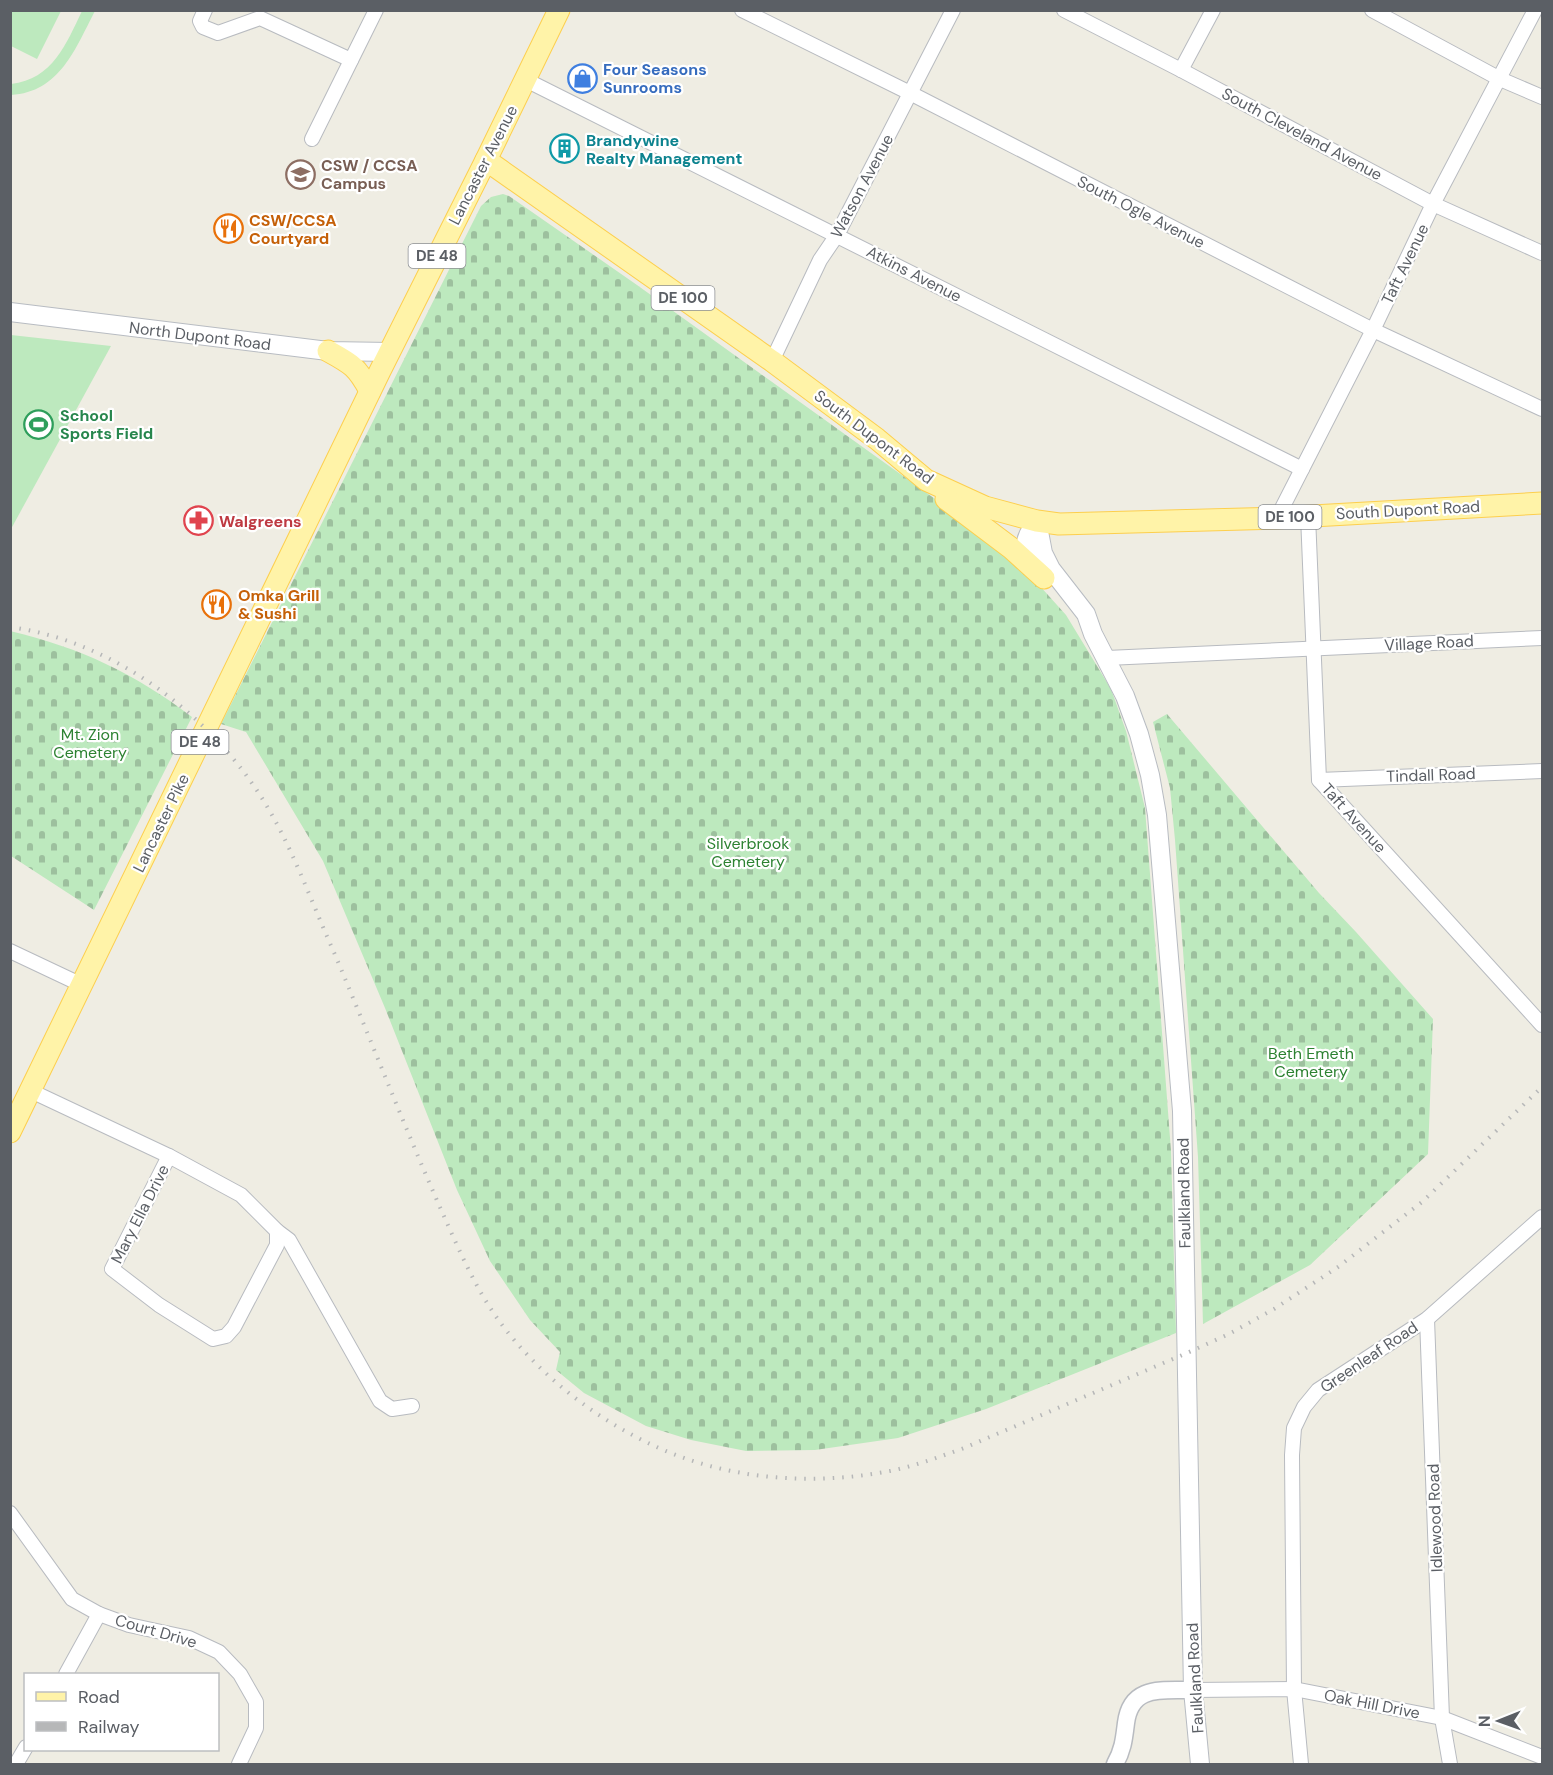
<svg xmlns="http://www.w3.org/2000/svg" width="1553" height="1775" font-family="'DM Sans',sans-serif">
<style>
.cemetery{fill:url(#cemetery-stones)}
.pitch{fill:#bde9be}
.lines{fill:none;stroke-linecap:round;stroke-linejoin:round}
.minor-casing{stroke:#b8bbc0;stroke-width:16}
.tertiary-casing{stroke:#b8bbc0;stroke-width:19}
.secondary-casing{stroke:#b8bcc2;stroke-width:20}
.primary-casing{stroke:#fdcf4e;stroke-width:23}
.minor{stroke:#fff;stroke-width:14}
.tertiary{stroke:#fff;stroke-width:16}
.secondary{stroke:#fff;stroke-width:18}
.primary{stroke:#fff3a8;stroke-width:21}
.rail{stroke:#b6b7b8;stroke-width:4;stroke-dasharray:1.5 8;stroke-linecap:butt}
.labels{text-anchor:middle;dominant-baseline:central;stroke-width:4.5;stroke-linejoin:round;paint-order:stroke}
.shield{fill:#fff;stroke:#8c8f93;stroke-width:1.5}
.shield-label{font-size:15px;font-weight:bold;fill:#5b5f65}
.shop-label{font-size:16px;font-weight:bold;fill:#366cbe;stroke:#fff;text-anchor:start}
.street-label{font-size:16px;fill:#5b5f65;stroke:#fff}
.culture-label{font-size:16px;font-weight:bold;fill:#0d838f;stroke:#fff;text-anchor:start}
.education-label{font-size:16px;font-weight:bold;fill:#785e54;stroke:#fff;text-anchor:start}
.food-label{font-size:16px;font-weight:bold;fill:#c56008;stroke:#fff;text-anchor:start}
.leisure-label{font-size:16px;font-weight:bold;fill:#27864d;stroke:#fff;text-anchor:start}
.health-label{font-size:16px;font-weight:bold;fill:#be3a42;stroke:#fff;text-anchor:start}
.park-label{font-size:16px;fill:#2d8232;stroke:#fff}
</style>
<defs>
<pattern id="cemetery-stones" width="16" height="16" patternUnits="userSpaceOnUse" patternTransform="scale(1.5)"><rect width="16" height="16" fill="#bde9be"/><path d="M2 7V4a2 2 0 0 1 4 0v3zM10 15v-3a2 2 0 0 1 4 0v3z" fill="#9dc09e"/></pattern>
</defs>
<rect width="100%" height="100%" fill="#efede3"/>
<g class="cemetery">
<path d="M 503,194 L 509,196 L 637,285 L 995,542 L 1030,575 L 1066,615 L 1111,689 L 1126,731 L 1145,808 L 1171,1151 L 1176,1333 L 986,1409 L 898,1438 L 815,1450 L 746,1451 L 691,1440 L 646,1426 L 584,1393 L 556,1370 L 560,1352 L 530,1320 L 490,1261 L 457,1190 L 385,1008 L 323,861 L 246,732 L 221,724 L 481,206 L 491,197 Z"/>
<path d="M 10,631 C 81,648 134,673 192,717 L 94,910 L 11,856 Z"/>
<path d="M 1167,714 L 1319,893 L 1356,932 L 1433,1019 L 1428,1154 L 1310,1265 L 1203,1324 L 1198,1157 L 1175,840 L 1170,788 L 1153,722 Z"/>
</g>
<g class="pitch">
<path d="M 10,11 L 61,11 L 37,59 L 11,46 Z"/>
<path d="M 82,11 L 95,11 C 75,49 60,92 11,95 L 11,84 C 53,79 66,44 82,11 Z"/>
<path d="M 11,335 L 111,346 L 11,529 L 10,335 Z"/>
</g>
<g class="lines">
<defs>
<g id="minor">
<path d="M 205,10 L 200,21 L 203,27 L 218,33 L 260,18 L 351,60"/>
<path d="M 742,10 L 910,93 L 1373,330 L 1542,409"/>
<path d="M 1064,10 L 1181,70 L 1433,204 L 1542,253"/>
<path d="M 1372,10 L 1500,79 L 1542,97"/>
<path d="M 1181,70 L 1213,10"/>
<path d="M 526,80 L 1302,469"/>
<path d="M 312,139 L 376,10"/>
<path d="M 772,361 L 820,260 L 837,235 L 953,10"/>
<path d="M 1308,516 L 1319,780 L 1542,1025"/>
<path d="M 1277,518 L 1373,330 L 1433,204 L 1535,10"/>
<path d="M 1107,658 L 1542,638"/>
<path d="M 1319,780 L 1542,771"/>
<path d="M 10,951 L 82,985"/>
<path d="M 31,1091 L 169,1156"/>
<path d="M 169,1156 L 241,1195 L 277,1231 L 277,1245 L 234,1327 L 226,1336 L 213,1339 L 159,1305 L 112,1269 Z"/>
<path d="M 277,1231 L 289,1240 L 380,1401 L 392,1409 L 412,1406"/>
<path d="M 1427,1319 L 1442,1718 L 1450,1764"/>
<path d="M 10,1513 L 72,1599 L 99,1614 L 129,1625 L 189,1638 L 219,1652 L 240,1674 L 256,1702 L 256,1728 L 239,1764"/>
<path d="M 66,1674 L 99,1614"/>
<path d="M 1193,1690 L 1294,1689 L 1442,1718 L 1542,1757"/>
<path d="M 16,1764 L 26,1747"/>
<path d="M 1301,1764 L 1294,1689 L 1292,1455 L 1294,1428 L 1304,1407 L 1318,1390 L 1427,1319 L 1542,1217"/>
</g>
<path id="tertiary" d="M 1115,1764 C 1123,1750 1124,1739 1126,1723 C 1131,1684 1163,1691 1193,1690"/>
<g id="secondary">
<path d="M 10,312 L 328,351 L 390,352"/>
<path d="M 1037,521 L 1043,553 L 1051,569 L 1086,614 L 1093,634 L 1125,696 L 1139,734 L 1150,775 L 1157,815 L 1182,1111 L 1193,1690 L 1200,1764"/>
<path d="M 1036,570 C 1022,550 1022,540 1037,521"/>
</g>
<g id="primary">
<path d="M 486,160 L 772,361 L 877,439 L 926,480 L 985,507 L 1037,521 L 1059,524 L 1277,518 L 1542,503"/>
<path d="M 328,351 C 352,364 357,367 370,391"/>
<path d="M 946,499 L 1011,548 L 1044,578"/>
<path d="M 10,1132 L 380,371 L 486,160 L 559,10"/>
</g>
</defs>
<use href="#minor" class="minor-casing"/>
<use href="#tertiary" class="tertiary-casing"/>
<use href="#secondary" class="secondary-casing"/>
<use href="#primary" class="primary-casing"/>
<use href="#minor" class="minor"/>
<use href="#tertiary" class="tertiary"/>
<use href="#secondary" class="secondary"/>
<use href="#primary" class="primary"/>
<path class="rail" d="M 10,627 C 114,641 211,715 265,803 C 293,849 311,901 333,950 C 369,1035 402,1121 439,1205 C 456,1243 473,1284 497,1318 C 542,1381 614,1434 687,1459 C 751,1481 823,1484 890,1471 C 915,1466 939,1457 964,1448 L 1187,1353 L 1229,1334 L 1274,1309 L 1338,1267 L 1422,1202 L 1542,1087"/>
</g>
<defs>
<symbol id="shop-ring" viewBox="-11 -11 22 22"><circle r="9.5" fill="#fff" stroke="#3f7fe0" stroke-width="1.5"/><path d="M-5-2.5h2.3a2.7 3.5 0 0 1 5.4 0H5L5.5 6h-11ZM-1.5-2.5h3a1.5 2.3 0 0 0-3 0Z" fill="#3f7fe0"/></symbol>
<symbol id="building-ring" viewBox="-11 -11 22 22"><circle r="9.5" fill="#fff" stroke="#0f9aa8" stroke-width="1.5"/><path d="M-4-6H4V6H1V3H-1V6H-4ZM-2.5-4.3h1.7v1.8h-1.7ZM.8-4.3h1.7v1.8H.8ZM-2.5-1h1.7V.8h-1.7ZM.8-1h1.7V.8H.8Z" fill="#0f9aa8"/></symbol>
<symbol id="school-ring" viewBox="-11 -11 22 22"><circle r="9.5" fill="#fff" stroke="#8d6e63" stroke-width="1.5"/><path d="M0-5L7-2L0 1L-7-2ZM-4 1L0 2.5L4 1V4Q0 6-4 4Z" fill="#8d6e63"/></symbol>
<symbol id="restaurant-ring" viewBox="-11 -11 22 22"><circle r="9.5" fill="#fff" stroke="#e8710a" stroke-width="1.5"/><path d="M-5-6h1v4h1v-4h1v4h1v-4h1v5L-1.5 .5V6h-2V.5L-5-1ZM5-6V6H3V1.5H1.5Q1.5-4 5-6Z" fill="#e8710a"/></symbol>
<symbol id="stadium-ring" viewBox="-11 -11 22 22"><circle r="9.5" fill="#fff" stroke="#2e9e5b" stroke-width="1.5"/><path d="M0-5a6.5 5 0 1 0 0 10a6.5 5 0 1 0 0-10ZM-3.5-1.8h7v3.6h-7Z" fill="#2e9e5b"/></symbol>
<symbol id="pharmacy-ring" viewBox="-11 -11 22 22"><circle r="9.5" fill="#fff" stroke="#e0444e" stroke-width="1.5"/><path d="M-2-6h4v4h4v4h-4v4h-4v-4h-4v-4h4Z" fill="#e0444e"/></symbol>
</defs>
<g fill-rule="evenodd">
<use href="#shop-ring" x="566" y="62" width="33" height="33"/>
<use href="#building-ring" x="548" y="132" width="33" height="33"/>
<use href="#school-ring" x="284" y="158" width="33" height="33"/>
<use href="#restaurant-ring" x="212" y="212" width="33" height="33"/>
<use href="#stadium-ring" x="22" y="408" width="33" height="33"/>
<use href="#pharmacy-ring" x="182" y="504" width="33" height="33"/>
<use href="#restaurant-ring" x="200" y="588" width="33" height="33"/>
</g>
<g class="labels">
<g class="shield">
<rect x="408.5" y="244" width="57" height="24" rx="4.5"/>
<rect x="651.5" y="286" width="63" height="24" rx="4.5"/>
<rect x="1258.5" y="505" width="63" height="24" rx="4.5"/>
<rect x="171.5" y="730" width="57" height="24" rx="4.5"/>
</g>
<g class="shield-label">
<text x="437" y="256">DE 48</text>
<text x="683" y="298">DE 100</text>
<text x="1290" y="517">DE 100</text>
<text x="200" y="742">DE 48</text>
</g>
<g class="shop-label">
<text x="603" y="69">Four Seasons<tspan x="603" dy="18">Sunrooms</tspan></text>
</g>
<g class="street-label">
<text transform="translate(1302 134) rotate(28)">South Cleveland Avenue</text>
<text transform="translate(483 165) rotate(-63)">Lancaster Avenue</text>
<text transform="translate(862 186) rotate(-62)">Watson Avenue</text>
<text transform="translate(1141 212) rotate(27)">South Ogle Avenue</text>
<text transform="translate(1405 264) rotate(-64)">Taft Avenue</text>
<text transform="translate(914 274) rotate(27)">Atkins Avenue</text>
<text transform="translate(200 336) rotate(7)">North Dupont Road</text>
<text transform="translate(874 437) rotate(37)">South Dupont Road</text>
<text transform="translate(1408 510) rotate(-3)">South Dupont Road</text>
<text transform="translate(1429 643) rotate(-3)">Village Road</text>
<text transform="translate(1431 775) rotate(-2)">Tindall Road</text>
<text transform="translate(1354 818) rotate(48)">Taft Avenue</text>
<text transform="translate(161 823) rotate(-64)">Lancaster Pike</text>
<text transform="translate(1184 1193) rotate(-91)">Faulkland Road</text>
<text transform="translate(140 1214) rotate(-63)">Mary Ella Drive</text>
<text transform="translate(1369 1357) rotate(-34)">Greenleaf Road</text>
<text transform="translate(1435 1518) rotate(-92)">Idlewood Road</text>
<text transform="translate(156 1631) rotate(16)">Court Drive</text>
<text transform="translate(1195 1678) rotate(-93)">Faulkland Road</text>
<text transform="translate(1372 1704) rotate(11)">Oak Hill Drive</text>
</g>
<g class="culture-label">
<text x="586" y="140">Brandywine<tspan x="586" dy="18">Realty Management</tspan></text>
</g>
<g class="education-label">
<text x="321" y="165">CSW / CCSA<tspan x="321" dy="18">Campus</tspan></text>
</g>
<g class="food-label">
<text x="249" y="220">CSW/CCSA<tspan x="249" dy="18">Courtyard</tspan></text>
<text x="238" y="595">Omka Grill<tspan x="238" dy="18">&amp; Sushi</tspan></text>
</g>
<g class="leisure-label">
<text x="60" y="415">School<tspan x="60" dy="18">Sports Field</tspan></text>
</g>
<g class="health-label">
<text x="219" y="521">Walgreens</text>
</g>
<g class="park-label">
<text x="90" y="734">Mt. Zion<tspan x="90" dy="18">Cemetery</tspan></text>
<text x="748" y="843">Silverbrook<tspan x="748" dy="18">Cemetery</tspan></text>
<text x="1311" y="1053">Beth Emeth<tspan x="1311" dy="18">Cemetery</tspan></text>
</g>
</g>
<rect width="1553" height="1775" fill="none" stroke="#5b5f65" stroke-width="24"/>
<rect x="24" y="1673" width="195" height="78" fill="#ffffff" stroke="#bdbfc1" stroke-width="1.5"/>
<rect x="36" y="1692" width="30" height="9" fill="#fff3a8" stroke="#bdbfc1" stroke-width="1.5"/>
<text x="78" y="1703" font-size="18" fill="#5b5f65">Road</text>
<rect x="36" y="1722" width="30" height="9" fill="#b6b7b8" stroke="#bdbfc1" stroke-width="1.5"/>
<text x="78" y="1733" font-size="18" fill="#5b5f65">Railway</text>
<g transform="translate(1499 1721) rotate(269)" stroke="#ffffff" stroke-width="4.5" paint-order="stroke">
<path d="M0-4.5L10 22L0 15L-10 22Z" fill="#5b5f65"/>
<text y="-9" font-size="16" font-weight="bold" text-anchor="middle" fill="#5b5f65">N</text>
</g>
</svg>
